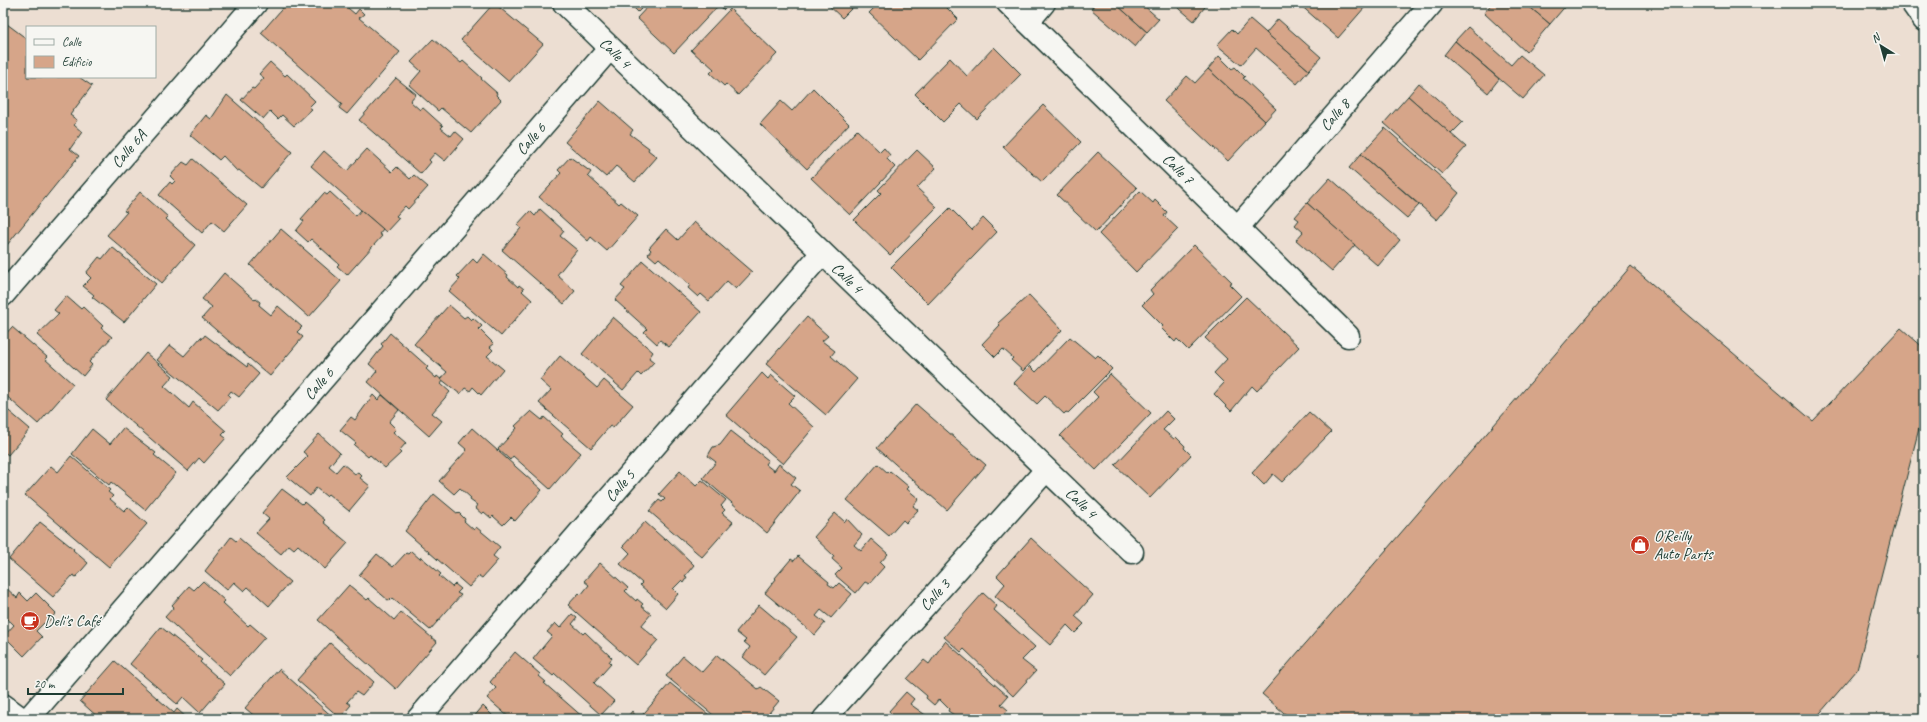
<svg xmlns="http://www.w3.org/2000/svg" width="1927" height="722" font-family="Caveat,sans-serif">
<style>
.building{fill:#d6a589;stroke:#1f3d34}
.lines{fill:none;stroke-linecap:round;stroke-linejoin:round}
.minor-casing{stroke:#1f3d34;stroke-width:25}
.tertiary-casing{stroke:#1f3d34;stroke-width:25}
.minor{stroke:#f6f6f2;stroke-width:22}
.tertiary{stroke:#f6f6f2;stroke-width:22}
.labels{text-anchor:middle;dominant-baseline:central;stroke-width:3;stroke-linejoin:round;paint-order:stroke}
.street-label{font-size:16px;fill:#1f3d34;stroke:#f6f6f2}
.poi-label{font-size:16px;fill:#1f3d34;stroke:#f6f6f2;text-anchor:start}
</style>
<rect width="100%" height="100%" fill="#ecded2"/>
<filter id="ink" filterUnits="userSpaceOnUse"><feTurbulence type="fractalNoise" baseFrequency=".025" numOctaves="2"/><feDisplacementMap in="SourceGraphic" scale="8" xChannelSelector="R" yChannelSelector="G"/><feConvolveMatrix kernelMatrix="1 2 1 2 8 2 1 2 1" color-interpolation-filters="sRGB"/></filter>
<g filter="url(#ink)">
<g class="building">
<path d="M 287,3 L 342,3 L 355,14 L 359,9 L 364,14 L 359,18 L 400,52 L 347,114 L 339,108 L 342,104 L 261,33 Z"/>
<path d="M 494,3 L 543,44 L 509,82 L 461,40 Z"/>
<path d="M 629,3 L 647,3 L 638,12 Z"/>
<path d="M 651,3 L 731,3 L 724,10 L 719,5 L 674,53 L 637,18 Z"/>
<path d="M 826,3 L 857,3 L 842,18 Z"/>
<path d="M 879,3 L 942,3 L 958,19 L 918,60 L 869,13 Z"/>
<path d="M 1096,3 L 1115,3 L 1147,32 L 1135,47 L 1091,9 Z"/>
<path d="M 1115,3 L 1141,3 L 1159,19 L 1147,32 Z"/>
<path d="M 1173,3 L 1208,3 L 1194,21 Z"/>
<path d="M 1298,3 L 1360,3 L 1365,7 L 1338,38 Z"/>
<path d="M 1360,3 L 1368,3 L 1365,7 Z"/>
<path d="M 1492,3 L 1525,3 L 1550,24 L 1526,52 L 1484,13 Z"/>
<path d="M 1525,3 L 1568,3 L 1550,24 Z"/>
<path d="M 730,9 L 777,54 L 738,95 L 726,84 L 724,86 L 710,73 L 714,69 L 704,60 L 703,61 L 691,50 Z"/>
<path d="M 1250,19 L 1309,70 L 1297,84 L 1256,48 L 1241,65 L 1217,45 L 1232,29 L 1237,34 Z"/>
<path d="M 1278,19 L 1321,57 L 1309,70 L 1266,33 Z"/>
<path d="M 3,21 L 27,39 L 27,77 L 79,77 L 92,86 L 70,115 L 77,120 L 74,125 L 82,132 L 70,149 L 79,156 L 3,250 Z"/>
<path d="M 1468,27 L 1511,65 L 1520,55 L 1544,75 L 1523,99 L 1455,41 Z"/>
<path d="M 433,39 L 461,63 L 463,61 L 482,78 L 481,79 L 497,93 L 496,95 L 501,100 L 471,133 L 441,108 L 438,111 L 409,85 L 421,71 L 411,62 Z"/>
<path d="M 1455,41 L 1499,79 L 1488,93 L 1444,55 Z"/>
<path d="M 994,47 L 1021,74 L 977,119 L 961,104 L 943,122 L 915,94 L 950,58 L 967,76 Z"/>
<path d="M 1219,56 L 1232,69 L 1235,67 L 1245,77 L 1243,78 L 1276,109 L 1265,121 L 1208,69 Z"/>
<path d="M 270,62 L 285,76 L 287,74 L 315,101 L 309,107 L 312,109 L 294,126 L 282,115 L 278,119 L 270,111 L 263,119 L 241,100 L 252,88 L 254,89 L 264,78 L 259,74 Z"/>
<path d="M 1208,69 L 1265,121 L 1228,161 L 1164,101 L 1187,76 L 1195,83 Z"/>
<path d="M 396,78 L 416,94 L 410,101 L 420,110 L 422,107 L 443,126 L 441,128 L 451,136 L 455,131 L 464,139 L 445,161 L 435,153 L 429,160 L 431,162 L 421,174 L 359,120 Z"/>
<path d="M 1419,83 L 1463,122 L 1451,134 L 1408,96 Z"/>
<path d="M 813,88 L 849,124 L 807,169 L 760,124 L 781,101 L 792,111 Z"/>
<path d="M 227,95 L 292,152 L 261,188 L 239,170 L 237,171 L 223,156 L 219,160 L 190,135 L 206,115 L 211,119 Z"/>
<path d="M 1408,96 L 1466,147 L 1442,174 L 1384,123 Z"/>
<path d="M 600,101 L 633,130 L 630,134 L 649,148 L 648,150 L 657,157 L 635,182 L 616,166 L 606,177 L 565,142 Z"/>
<path d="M 1043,105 L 1081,142 L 1042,182 L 1003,147 Z"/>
<path d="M 1385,128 L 1459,193 L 1437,220 L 1361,154 Z"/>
<path d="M 857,130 L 880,152 L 884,148 L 890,155 L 887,159 L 895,167 L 850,215 L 811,178 Z"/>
<path d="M 367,149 L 392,172 L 397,167 L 410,179 L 414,175 L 428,187 L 408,209 L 405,206 L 396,216 L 399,218 L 386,232 L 311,166 L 324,151 L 347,171 Z"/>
<path d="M 917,150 L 936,168 L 917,188 L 937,207 L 890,255 L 854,220 L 881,193 L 878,190 Z"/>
<path d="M 1098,152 L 1137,188 L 1096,232 L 1057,195 Z"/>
<path d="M 1361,154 L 1419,205 L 1407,218 L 1349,168 Z"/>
<path d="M 570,157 L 591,172 L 588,176 L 619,204 L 621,202 L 638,216 L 607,251 L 591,237 L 588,241 L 539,197 L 561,173 L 558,170 Z"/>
<path d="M 193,159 L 247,205 L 224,231 L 212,221 L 202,233 L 159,195 L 170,182 L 172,184 L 175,181 L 170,176 L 183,162 L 188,165 Z"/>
<path d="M 1330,178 L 1400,240 L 1378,266 L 1307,203 Z"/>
<path d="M 1140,191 L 1153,203 L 1155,200 L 1167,212 L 1164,216 L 1178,229 L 1136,272 L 1099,234 Z"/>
<path d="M 140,192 L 168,217 L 166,219 L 195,245 L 162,283 L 107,235 L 127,212 L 124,211 Z"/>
<path d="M 330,192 L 356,216 L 361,210 L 383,229 L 379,234 L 382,236 L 347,275 L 337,266 L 339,264 L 311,239 L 308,242 L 296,231 L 304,221 L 301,219 L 324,193 L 327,195 Z"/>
<path d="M 1307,203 L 1355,245 L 1332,271 L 1296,240 L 1303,232 L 1295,225 L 1299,220 L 1295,217 Z"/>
<path d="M 950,208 L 972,230 L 983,218 L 997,232 L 928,304 L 891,267 Z"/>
<path d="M 540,209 L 564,231 L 560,236 L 577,250 L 557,275 L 575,291 L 564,304 L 502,250 L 521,228 L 517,225 L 530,211 L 535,216 Z"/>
<path d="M 694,222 L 752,272 L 736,289 L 727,281 L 709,301 L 701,294 L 698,297 L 688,288 L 690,285 L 659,258 L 656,261 L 648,254 L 651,250 L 649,248 L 666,229 L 678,240 Z"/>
<path d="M 281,229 L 341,281 L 309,317 L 250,265 Z"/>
<path d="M 1194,245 L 1232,282 L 1229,284 L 1241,296 L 1188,350 L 1177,339 L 1175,342 L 1161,328 L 1163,326 L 1142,305 L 1153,294 L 1150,290 Z"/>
<path d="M 112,247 L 156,284 L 124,322 L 92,297 L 94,295 L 83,286 L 91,278 L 86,273 L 99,257 L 102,259 Z"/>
<path d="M 484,254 L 508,275 L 507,277 L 518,287 L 519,285 L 524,289 L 522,291 L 532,300 L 501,336 L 449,291 L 460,279 L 457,276 L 473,259 L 477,263 Z"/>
<path d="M 643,261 L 701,312 L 669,347 L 660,340 L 657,344 L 644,332 L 647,329 L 615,300 L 625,289 L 621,286 Z"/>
<path d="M 1631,266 L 1813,421 L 1901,328 L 1924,348 L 1924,409 L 1857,670 L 1815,719 L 1291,719 L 1262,694 Z"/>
<path d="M 224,273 L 255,300 L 256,299 L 260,302 L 259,305 L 271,315 L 278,306 L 302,327 L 297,332 L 303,337 L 270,376 L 202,318 L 212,307 L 202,299 Z"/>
<path d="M 1029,295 L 1062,330 L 1023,371 L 1011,360 L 1013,358 L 1003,349 L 995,357 L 982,344 L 1000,325 L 998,323 Z"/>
<path d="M 66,296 L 81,309 L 83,307 L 103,326 L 101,328 L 112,337 L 89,362 L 92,365 L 83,376 L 37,335 L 59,314 L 54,310 Z"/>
<path d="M 1246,297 L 1299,347 L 1257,391 L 1252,386 L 1231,411 L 1214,394 L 1224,383 L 1214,373 L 1227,359 L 1205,338 Z"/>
<path d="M 449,305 L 464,318 L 467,316 L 471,320 L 473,318 L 482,326 L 479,329 L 494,344 L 490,347 L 493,350 L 487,356 L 503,369 L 481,395 L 473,387 L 470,391 L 465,388 L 460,394 L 441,379 L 447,372 L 414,344 Z"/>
<path d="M 613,317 L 653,352 L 649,358 L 654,362 L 641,376 L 638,373 L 623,390 L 582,354 Z"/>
<path d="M 807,317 L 828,336 L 822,341 L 835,351 L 831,356 L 857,379 L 826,415 L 766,364 Z"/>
<path d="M 12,327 L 47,357 L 45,359 L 73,384 L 38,424 L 3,393 L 3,337 Z"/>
<path d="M 390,333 L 428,367 L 426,369 L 436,378 L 437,376 L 443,381 L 441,384 L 450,392 L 432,413 L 442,421 L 429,436 L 368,382 L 377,371 L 369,364 L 383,346 L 381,344 Z"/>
<path d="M 205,335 L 247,367 L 248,364 L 259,374 L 239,397 L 231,391 L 228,395 L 230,397 L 218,410 L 157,360 L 170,345 L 184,356 L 201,337 L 202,339 Z"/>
<path d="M 1070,337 L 1095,358 L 1098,355 L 1112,369 L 1068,413 L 1066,412 L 1064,414 L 1045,396 L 1037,404 L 1014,383 L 1030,366 L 1036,372 Z"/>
<path d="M 146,353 L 173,376 L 164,386 L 189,408 L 193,402 L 226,431 L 222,435 L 226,438 L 204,463 L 199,458 L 188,471 L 106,400 Z"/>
<path d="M 560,356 L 597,388 L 604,380 L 633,405 L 613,428 L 610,426 L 591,448 L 539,403 L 551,390 L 540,380 Z"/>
<path d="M 762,373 L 768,379 L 771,375 L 795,396 L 788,403 L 814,427 L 783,464 L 726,415 Z"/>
<path d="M 1110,374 L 1151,413 L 1096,470 L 1060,436 L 1098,397 L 1093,392 Z"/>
<path d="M 373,395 L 378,400 L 382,395 L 399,410 L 389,422 L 396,429 L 393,432 L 406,443 L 399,451 L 401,453 L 385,468 L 370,455 L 368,457 L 354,445 L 356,443 L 340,430 L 351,417 L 355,420 Z"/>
<path d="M 916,404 L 986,465 L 947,510 L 877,448 Z"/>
<path d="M 3,406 L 30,429 L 8,455 L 3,451 Z"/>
<path d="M 531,411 L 542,420 L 544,417 L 563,434 L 561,436 L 581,453 L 550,489 L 513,456 L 510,460 L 498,449 L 517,428 L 515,426 Z"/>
<path d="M 1166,411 L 1174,419 L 1163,430 L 1174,439 L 1176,437 L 1185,446 L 1184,448 L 1191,455 L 1150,498 L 1115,465 Z"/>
<path d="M 1309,412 L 1331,432 L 1282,482 L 1273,474 L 1264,485 L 1252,473 Z"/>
<path d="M 123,428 L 156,453 L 154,455 L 176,473 L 145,510 L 111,482 L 109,485 L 72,454 L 92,429 L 110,444 Z"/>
<path d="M 472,428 L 542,490 L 515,521 L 511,517 L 503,525 L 493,516 L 491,518 L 484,512 L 482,514 L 475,508 L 477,505 L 470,500 L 471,498 L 460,488 L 454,494 L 439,481 L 467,450 L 459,443 Z"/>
<path d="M 731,431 L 768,460 L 765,464 L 774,471 L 779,464 L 796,478 L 791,484 L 800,491 L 767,533 L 703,478 L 716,462 L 708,456 L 710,452 L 713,447 L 720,445 Z"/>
<path d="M 319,434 L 340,453 L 329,466 L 336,472 L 343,464 L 355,474 L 358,472 L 362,476 L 360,478 L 370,486 L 349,511 L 328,494 L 326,496 L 316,488 L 310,496 L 287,477 L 308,456 L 303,452 Z"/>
<path d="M 71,456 L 110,490 L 108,492 L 113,496 L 110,499 L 124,511 L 128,507 L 147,524 L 109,567 L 25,495 L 51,466 L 58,472 Z"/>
<path d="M 878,464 L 888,473 L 890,471 L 909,487 L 907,489 L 919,499 L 913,506 L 918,510 L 906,523 L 903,520 L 889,536 L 847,500 Z"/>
<path d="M 680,471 L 696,486 L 702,480 L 726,500 L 721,506 L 725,510 L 722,513 L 733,522 L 702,557 L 649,511 L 659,500 L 662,502 L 665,499 L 659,494 Z"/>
<path d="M 282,489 L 302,504 L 304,502 L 325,520 L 323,522 L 348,543 L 325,569 L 298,545 L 294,549 L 289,545 L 281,554 L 256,533 L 269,519 L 262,513 Z"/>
<path d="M 434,494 L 458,514 L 459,513 L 465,519 L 464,521 L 474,530 L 476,527 L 500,547 L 493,556 L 498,560 L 482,578 L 479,576 L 469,587 L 405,531 Z"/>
<path d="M 835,513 L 845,522 L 847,519 L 862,535 L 854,545 L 861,551 L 871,539 L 888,554 L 880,563 L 884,567 L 869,584 L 865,582 L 856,593 L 835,575 L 842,568 L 832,559 L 834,556 L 814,537 Z"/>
<path d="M 40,522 L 74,549 L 73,550 L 88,563 L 76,577 L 73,575 L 53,597 L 9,559 Z"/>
<path d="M 645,522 L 665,540 L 666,538 L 694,565 L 685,576 L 687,577 L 683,583 L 681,581 L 673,589 L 678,594 L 666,608 L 640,585 L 642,583 L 620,564 L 630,553 L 623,546 Z"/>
<path d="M 231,537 L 236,541 L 239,538 L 290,582 L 269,606 L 248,587 L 244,591 L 234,582 L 227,590 L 205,571 Z"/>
<path d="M 1031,538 L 1093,595 L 1075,616 L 1084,624 L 1075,633 L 1067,625 L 1050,645 L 995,596 L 1005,584 L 997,576 Z"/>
<path d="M 411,551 L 420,559 L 421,557 L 441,574 L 439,576 L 452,587 L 455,584 L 461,589 L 457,593 L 461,595 L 430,630 L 392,598 L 389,601 L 359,575 L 377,554 L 393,567 L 406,553 L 408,554 Z"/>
<path d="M 798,556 L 829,582 L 828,584 L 834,588 L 839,583 L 852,594 L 831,618 L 821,610 L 816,616 L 825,623 L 815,635 L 765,593 L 776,579 L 775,578 L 791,559 L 794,561 Z"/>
<path d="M 600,563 L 628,588 L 625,591 L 636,601 L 637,599 L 643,604 L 641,606 L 651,614 L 641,626 L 658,640 L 636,665 L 568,605 L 579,593 L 581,595 L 589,585 L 584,581 Z"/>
<path d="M 203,581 L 225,601 L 223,603 L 248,626 L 250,624 L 265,637 L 230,676 L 165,617 L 174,607 L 172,605 L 189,586 L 194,590 Z"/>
<path d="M 3,585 L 17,598 L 20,593 L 28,601 L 36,593 L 56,613 L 46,624 L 44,623 L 36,631 L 42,637 L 24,656 L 4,636 L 14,625 L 8,619 L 3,623 Z"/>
<path d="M 349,585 L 367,600 L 369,598 L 394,620 L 401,612 L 437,642 L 396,689 L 318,620 Z"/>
<path d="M 983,593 L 997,606 L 994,610 L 1035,647 L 1022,660 L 1036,671 L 1013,696 L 964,649 L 961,652 L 944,637 Z"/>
<path d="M 759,605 L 797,637 L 764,675 L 743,657 L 750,647 L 744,642 L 746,640 L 736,632 Z"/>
<path d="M 572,614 L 577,618 L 572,624 L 583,634 L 585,632 L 612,658 L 609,662 L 611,664 L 594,683 L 614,701 L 601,715 L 555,674 L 553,676 L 533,659 L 552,636 L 547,632 L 555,623 L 560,628 Z"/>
<path d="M 161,627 L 202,660 L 200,662 L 225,684 L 200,713 L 183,697 L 177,704 L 130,664 Z"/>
<path d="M 945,641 L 1008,696 L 1001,704 L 1008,710 L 1000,719 L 960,719 L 948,711 L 949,709 L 939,699 L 934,705 L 926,698 L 927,696 L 907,679 L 924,660 L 929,664 Z"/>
<path d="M 330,643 L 374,682 L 362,696 L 356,692 L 347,702 L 351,705 L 340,718 L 297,680 Z"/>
<path d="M 515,652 L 540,674 L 539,676 L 546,682 L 544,683 L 584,718 L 583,719 L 511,719 L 487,698 L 496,688 L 490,682 Z"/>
<path d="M 717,655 L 758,689 L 761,687 L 779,701 L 764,719 L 718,719 L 666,676 L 683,656 L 702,672 Z"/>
<path d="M 115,661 L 174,713 L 177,709 L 188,719 L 100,719 L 80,701 Z"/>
<path d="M 279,669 L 335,719 L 258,719 L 245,708 Z"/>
<path d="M 670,683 L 714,719 L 639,719 Z"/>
<path d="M 906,692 L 914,699 L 910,704 L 931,719 L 896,719 L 889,711 Z"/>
<path d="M 483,706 L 493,716 L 492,717 L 493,719 L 472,719 Z"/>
<path d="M 632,711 L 638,719 L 626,719 Z"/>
<path d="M 229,714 L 234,719 L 225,719 Z"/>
</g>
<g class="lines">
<defs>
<g id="minor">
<path d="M 564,3 L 1132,552"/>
<path d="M 1008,3 L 1348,336"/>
<path d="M 1028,22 L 1044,3"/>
<path d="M 1238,227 L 1432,3"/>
<path d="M 3,295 L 256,3"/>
<path d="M 3,705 L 22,719"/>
<path d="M 28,719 L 610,48"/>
<path d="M 418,719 L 822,253"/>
<path d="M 824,719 L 1046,470"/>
</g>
<path id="tertiary" d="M 1912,3 L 1924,20"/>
</defs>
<use href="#minor" class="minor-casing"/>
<use href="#tertiary" class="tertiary-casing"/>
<use href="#minor" class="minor"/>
<use href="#tertiary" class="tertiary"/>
</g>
</g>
<defs>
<symbol id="shop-disc" viewBox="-11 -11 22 22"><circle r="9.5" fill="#c8321e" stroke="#f6f6f2"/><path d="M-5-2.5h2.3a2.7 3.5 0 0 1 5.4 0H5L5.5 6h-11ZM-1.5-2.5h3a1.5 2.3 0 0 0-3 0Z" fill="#fff"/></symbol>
<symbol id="cafe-disc" viewBox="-11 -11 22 22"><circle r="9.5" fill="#c8321e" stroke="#f6f6f2"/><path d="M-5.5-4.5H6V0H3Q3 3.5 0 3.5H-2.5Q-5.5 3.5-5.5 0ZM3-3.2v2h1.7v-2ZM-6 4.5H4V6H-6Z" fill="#fff"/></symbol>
</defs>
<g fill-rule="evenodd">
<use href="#shop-disc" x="1629" y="534" width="22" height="22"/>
<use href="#cafe-disc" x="19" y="610" width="22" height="22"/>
</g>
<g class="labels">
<g class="street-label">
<text transform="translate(615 53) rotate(44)">Calle 4</text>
<text transform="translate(1335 115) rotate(-49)">Calle 8</text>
<text transform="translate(531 139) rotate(-49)">Calle 6</text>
<text transform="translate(129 149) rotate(-49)">Calle 6A</text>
<text transform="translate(1178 169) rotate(44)">Calle 7</text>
<text transform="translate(847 278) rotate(44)">Calle 4</text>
<text transform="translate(319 384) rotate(-49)">Calle 6</text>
<text transform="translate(620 486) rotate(-49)">Calle 5</text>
<text transform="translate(1081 503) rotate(44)">Calle 4</text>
<text transform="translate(935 595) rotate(-48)">Calle 3</text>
</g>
<g class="poi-label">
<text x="1654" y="536">O'Reilly<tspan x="1654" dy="18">Auto Parts</tspan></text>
<text x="44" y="621">Deli's Café</text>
</g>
</g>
<rect width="1927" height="722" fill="none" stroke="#f6f6f2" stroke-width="16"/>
<rect x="8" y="8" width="1911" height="706" fill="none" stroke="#1f3d34" stroke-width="1.5" filter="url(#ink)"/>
<rect x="26" y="26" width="130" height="52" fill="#f6f6f2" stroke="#a0aca6"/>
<rect x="34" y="39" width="20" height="6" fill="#f6f6f2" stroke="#a0aca6"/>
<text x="62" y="46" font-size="12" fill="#1f3d34">Calle</text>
<rect x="34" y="56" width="20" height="12" fill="#d6a589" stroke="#a0aca6"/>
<text x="62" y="66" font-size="12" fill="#1f3d34">Edificio</text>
<g transform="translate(1881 46) rotate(323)" stroke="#f6f6f2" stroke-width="3" paint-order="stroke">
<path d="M0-3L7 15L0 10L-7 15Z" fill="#1f3d34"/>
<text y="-6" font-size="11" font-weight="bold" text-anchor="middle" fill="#1f3d34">N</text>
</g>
<path d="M28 688v6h95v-6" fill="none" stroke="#1f3d34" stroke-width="2"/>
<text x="34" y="688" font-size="12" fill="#1f3d34" stroke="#f6f6f2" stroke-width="3" paint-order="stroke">20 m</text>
</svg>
